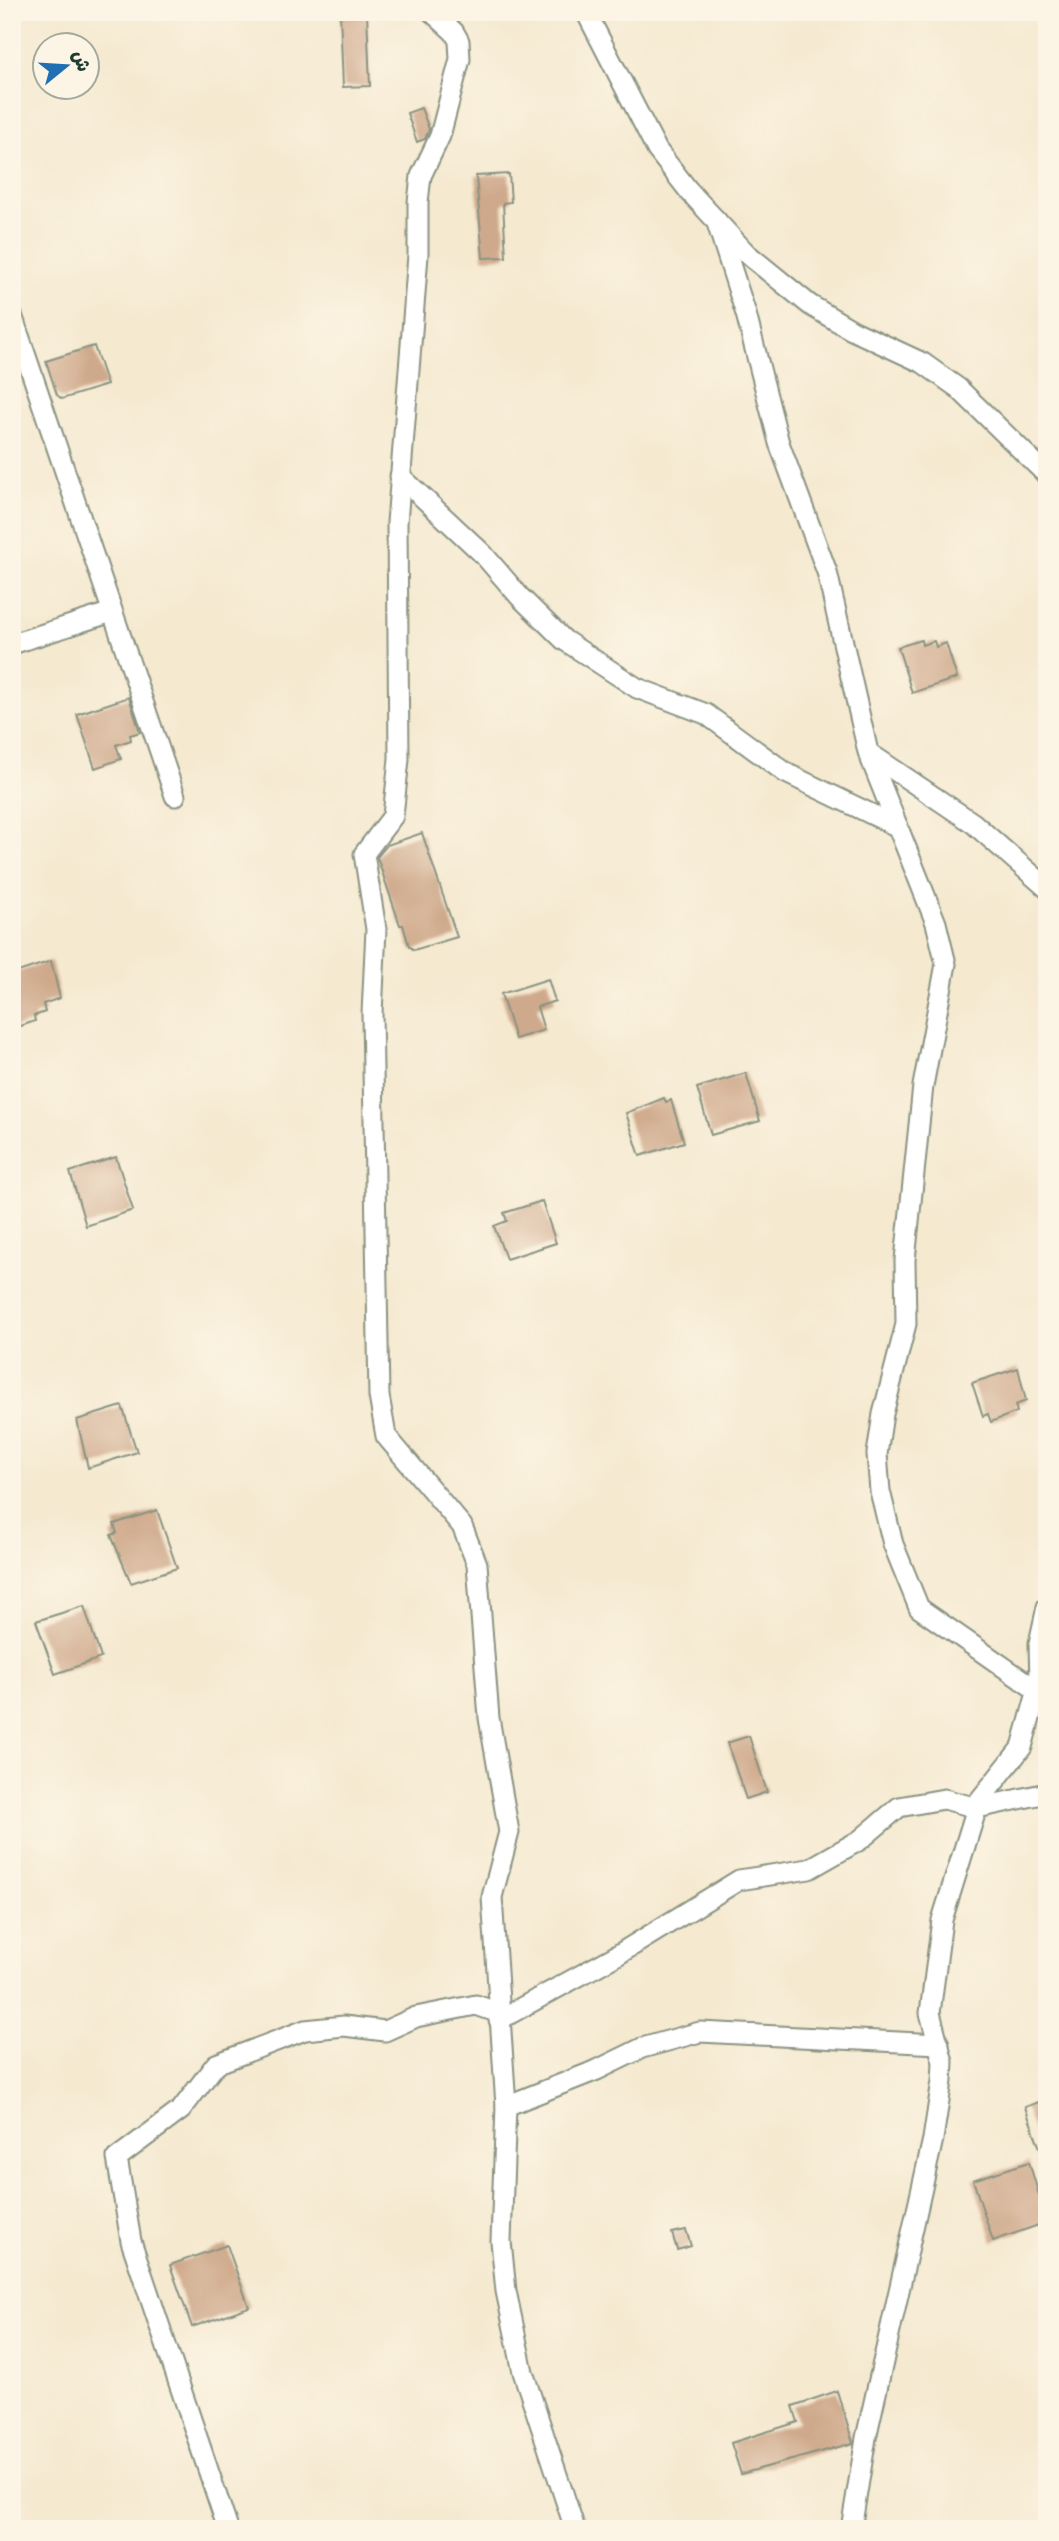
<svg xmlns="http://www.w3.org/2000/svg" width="1059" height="2541" font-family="'Gochi Hand','Playpen Sans Arabic',sans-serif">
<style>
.building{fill:#cfa98b}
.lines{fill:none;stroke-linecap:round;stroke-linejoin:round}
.minor-casing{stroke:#8a9382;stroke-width:23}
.minor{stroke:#fff;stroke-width:19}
</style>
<rect width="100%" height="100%" fill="#fcf5e5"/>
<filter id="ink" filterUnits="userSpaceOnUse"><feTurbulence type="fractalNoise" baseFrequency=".0143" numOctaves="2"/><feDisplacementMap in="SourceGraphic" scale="14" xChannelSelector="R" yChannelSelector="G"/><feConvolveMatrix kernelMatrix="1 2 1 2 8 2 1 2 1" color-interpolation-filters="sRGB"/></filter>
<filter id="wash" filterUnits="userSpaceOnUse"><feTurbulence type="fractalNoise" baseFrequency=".00686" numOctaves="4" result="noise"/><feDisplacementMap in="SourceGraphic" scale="28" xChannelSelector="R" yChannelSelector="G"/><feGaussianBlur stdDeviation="1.57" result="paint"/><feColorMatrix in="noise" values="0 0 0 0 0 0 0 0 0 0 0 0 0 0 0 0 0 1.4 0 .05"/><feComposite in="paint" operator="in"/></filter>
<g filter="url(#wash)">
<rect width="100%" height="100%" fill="#f5e9d0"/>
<g id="blocks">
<g class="building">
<path d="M 340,12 L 367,12 L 370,86 L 343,87 Z"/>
<path d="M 421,108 L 429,129 L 425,139 L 417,142 L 407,113 Z"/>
<path d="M 509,174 L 511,202 L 503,203 L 506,257 L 483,258 L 476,176 Z"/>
<path d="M 94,346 L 107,385 L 62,399 L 57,395 L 46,361 Z"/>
<path d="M 921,640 L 922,645 L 934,641 L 936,647 L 946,643 L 957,678 L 912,693 L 898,647 Z"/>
<path d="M 129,697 L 140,732 L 130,735 L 131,740 L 116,745 L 121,759 L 95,768 L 77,714 Z"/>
<path d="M 422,833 L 457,937 L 414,950 L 409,946 L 403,925 L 400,925 L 377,857 L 387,845 Z"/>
<path d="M 51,961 L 60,998 L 43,1004 L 45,1012 L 34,1016 L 35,1021 L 12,1029 L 12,974 Z"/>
<path d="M 548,979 L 555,1001 L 537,1007 L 544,1030 L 515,1039 L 501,994 Z"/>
<path d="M 746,1073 L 760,1121 L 711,1135 L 697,1088 Z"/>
<path d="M 664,1098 L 666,1102 L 671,1100 L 684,1142 L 640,1156 L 626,1113 Z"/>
<path d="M 116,1157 L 133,1210 L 86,1226 L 70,1172 Z"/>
<path d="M 542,1201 L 556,1243 L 506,1259 L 494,1226 L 507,1221 L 504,1213 Z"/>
<path d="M 1018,1368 L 1026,1401 L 1015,1405 L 1017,1412 L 991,1422 L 988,1414 L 983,1416 L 972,1383 Z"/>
<path d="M 122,1406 L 137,1452 L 88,1468 L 77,1420 Z"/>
<path d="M 157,1510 L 177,1568 L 131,1583 L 111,1535 L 117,1533 L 114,1524 Z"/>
<path d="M 84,1606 L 101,1658 L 55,1674 L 36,1621 Z"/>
<path d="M 749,1736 L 767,1792 L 746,1799 L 727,1743 Z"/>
<path d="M 1047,2099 L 1047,2161 L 1045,2162 L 1025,2107 Z"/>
<path d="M 1029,2162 L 1047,2222 L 993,2241 L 973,2180 Z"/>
<path d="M 686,2230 L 691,2246 L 677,2250 L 672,2233 Z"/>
<path d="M 227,2245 L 249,2307 L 192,2327 L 170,2265 Z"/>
<path d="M 837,2391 L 853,2443 L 741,2474 L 731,2443 L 798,2422 L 793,2406 Z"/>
</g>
</g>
</g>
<g filter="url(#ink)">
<use href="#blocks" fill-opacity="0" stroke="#8a9382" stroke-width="2"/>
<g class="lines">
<defs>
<g id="minor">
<path d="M 432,12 L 454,32 L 459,41 L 460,59 L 440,136 L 421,176 L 418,202 L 418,255 L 397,523 L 399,759 L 393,816 L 364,854 L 376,929 L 372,1014 L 379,1396 L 386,1436 L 462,1526 L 477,1564 L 489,1718 L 509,1832 L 492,1897 L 506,2106 L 501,2241 L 506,2291 L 523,2372 L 575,2529"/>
<path d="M 586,12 L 657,150 L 689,191 L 746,253 L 810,305 L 852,330 L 923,363 L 958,388 L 1047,475"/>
<path d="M 716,220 L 746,314 L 779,443 L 827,572 L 868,752 L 936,923 L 946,964 L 923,1086 L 905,1260 L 906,1324 L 883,1414 L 877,1454 L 880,1491 L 893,1544 L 919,1608 L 1038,1691"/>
<path d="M 12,315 L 175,796"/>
<path d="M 400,476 L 483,554 L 520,597 L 564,640 L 637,688 L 706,714 L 786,773 L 898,827"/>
<path d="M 12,644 L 112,612"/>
<path d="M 869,753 L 973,823 L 1047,888"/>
<path d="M 499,2020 L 619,1954 L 739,1880 L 809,1869 L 860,1840 L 899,1807 L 944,1799 L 977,1808 L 1047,1793"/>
<path d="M 506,2106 L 597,2070 L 642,2048 L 700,2032 L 939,2044"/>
<path d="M 228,2529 L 131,2241 L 117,2158 L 181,2110 L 216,2064 L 305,2030 L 344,2026 L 385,2031 L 416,2017 L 476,2005 L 499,2013"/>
<path d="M 851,2529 L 866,2438 L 933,2139 L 942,2081 L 943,2062 L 930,2013 L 942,1920 L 979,1801 L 1022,1747 L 1040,1682 L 1039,1643 L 1047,1607"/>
</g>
</defs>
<use href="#minor" class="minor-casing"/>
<use href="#minor" class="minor"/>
</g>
</g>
<rect width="1059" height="2541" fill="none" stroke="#fcf5e5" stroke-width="42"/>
<g transform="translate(66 66) rotate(72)"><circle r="33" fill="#fcf5e5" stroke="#a4ab9e" stroke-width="2"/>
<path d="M0-5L12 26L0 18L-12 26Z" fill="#1f6fb2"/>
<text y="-10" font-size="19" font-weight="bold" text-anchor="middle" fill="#1f3d34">ش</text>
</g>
</svg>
